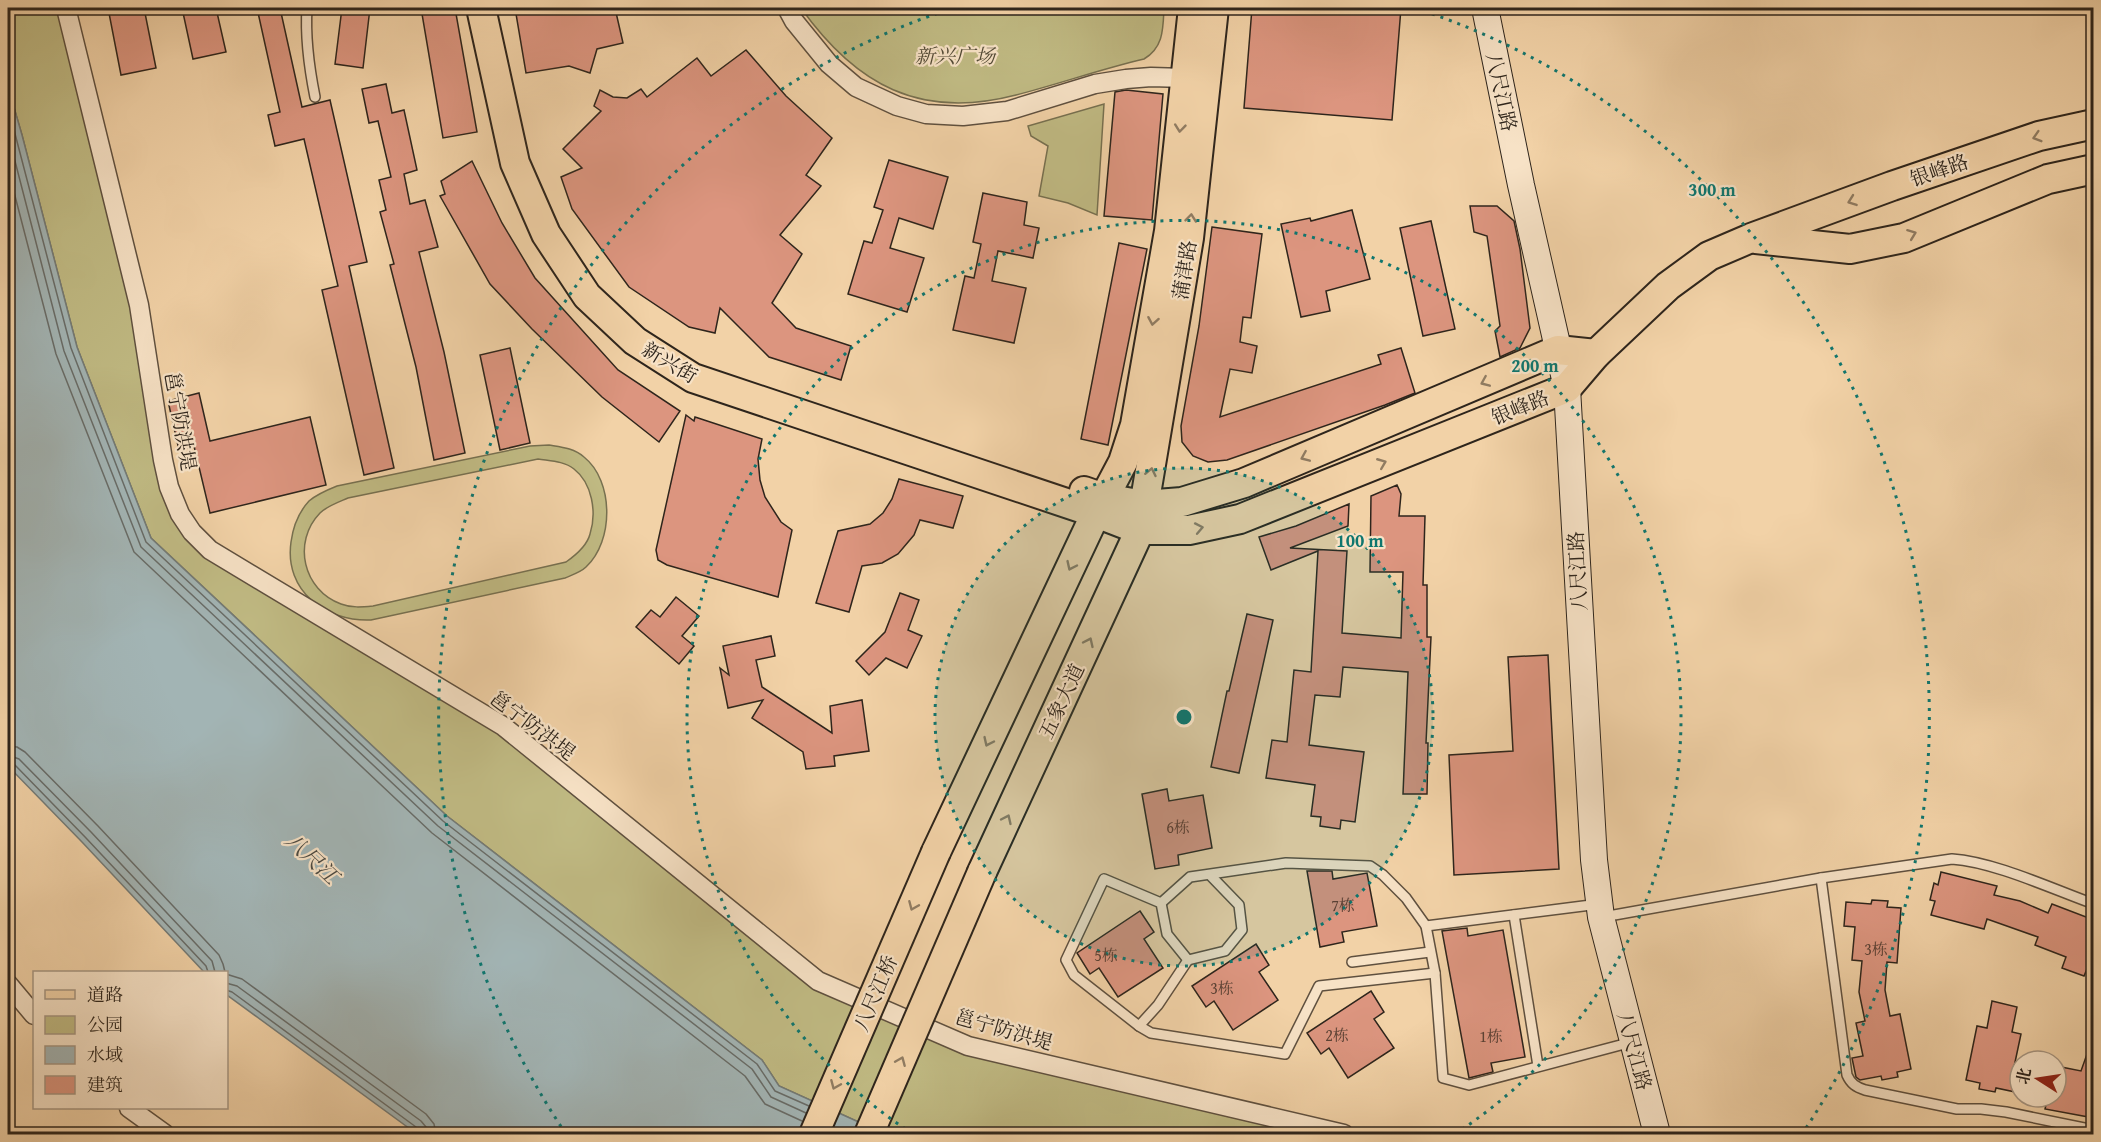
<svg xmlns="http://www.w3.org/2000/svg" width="2101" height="1142" font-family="'Gentium Book Plus','Noto Serif SC',serif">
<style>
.green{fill:#c0ba83;stroke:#777050;stroke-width:1.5;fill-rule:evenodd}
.water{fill:#a2b4b4;stroke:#747b77;stroke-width:1.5}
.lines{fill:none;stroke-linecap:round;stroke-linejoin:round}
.shore{stroke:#686c68;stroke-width:1.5}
.building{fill:#dc957f;stroke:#2e251c;stroke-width:1.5}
.lane-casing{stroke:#5f503f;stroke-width:12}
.street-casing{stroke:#5f503f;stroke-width:21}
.secondary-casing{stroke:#2e251c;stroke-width:28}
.primary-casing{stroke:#2e251c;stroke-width:32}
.lane{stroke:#f7e2c6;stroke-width:9}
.street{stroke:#f7e2c6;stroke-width:18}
.secondary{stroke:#f7e2c6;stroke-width:26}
.primary{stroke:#f2d2a7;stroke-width:28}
.primary-bridge-casing{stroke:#2e251c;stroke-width:32;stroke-linecap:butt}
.primary-bridge{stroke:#f2d2a7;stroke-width:28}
.oneway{stroke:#907c62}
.ring{fill:none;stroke:#0f766e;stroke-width:3;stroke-dasharray:3 6}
.labels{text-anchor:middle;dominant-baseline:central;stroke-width:4.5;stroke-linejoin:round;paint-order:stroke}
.number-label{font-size:16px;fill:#5a4135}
.park-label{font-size:20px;font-style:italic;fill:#524a36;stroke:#f7e2c6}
.street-label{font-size:20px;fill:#2e251c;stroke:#f7e2c6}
.water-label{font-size:21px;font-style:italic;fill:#4b4942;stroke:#f7e2c6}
.centre{fill:#0f766e;stroke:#f7e2c6;stroke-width:3}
.ring-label{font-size:18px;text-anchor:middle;font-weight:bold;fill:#0f766e;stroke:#f7e2c6;stroke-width:4.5;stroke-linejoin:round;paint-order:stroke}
</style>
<rect width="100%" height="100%" fill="#f2d2a7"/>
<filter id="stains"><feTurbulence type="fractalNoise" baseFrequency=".00333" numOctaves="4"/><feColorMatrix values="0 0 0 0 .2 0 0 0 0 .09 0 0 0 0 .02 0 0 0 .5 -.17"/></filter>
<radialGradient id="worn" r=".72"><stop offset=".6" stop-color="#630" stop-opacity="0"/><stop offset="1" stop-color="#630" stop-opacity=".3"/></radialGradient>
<g class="green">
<path d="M 8,8 L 66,8 L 163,460 L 192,532 L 503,726 L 818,981 L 968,1046 L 1344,1134 L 885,1134 L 779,1086 L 762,1060 L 447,816 L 151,538 L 77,347 L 22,135 L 8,87 Z"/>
<path d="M 801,8 L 1164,8 C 1163,28 1164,47 1144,59 C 1101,69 1059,84 1016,95 C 920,120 856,85 801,8 Z"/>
<path d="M 1104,104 L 1097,215 L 1068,203 L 1039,196 L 1048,146 L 1031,136 L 1028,126 Z"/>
<path d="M 549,445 C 561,447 574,448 584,457 C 614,481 614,541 586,567 C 581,572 572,575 565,578 L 371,620 C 326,622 284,591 291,542 C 293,527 298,513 309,501 C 317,494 327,490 337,486 L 530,446 ZM 538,459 C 550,461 564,461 574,469 C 592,483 597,512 590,534 C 587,546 576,555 566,562 L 373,606 C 362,607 351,608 341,604 C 303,590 292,542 320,513 C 327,506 339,502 348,498 Z"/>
</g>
<path class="water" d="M 8,87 L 22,135 L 77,347 L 151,538 L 447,816 L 762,1060 L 779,1086 L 885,1134 L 417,1134 L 227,995 L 226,972 L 204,972 L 82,842 L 8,766 Z"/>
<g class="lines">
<g class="shore">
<path d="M 8,107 L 71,348 L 146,542 L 443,821 L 757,1064 L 775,1091 L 809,1106"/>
<path d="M 8,134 L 64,351 L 141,547 L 438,826 L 752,1069 L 771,1097 L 806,1113"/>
<path d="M 8,169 L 56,354 L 134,552 L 432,833 L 745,1076 L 765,1104 L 802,1121"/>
<path d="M 8,746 L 17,747 L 25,752 L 98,826 L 219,955 L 223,964 L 225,972"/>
<path d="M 8,755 L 19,759 L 91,832 L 212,961 L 215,972"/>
<path d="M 8,763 L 14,764 L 86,838 L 206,966 L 208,972"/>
<path d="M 226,974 L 242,979 L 426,1114 L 434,1124 L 436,1134"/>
<path d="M 226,983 L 237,986 L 421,1121 L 426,1127 L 427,1134"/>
<path d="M 226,990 L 232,992 L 416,1127 L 419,1134"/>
</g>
</g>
<g class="building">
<path d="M 108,8 L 144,8 L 156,68 L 121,75 Z"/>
<path d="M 182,8 L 216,8 L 226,52 L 193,59 Z"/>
<path d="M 257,8 L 280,8 L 302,107 L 330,100 L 367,262 L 349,266 L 394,468 L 364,475 L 322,290 L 338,286 L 304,139 L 275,146 L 268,115 L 280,112 Z"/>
<path d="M 342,8 L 370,8 L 363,68 L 335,64 Z"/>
<path d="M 421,8 L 455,8 L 477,132 L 443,138 Z"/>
<path d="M 515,8 L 615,8 L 623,43 L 597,49 L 590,73 L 569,66 L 526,73 Z"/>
<path d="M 1252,8 L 1401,8 L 1392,120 L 1244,108 Z"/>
<path d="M 746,50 L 786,96 L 832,138 L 806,175 L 821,186 L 780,235 L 802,254 L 772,303 L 796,328 L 851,346 L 841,380 L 769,357 L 720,308 L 715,333 L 689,327 L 629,287 L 572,209 L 561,177 L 582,168 L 563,149 L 601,111 L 594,106 L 600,90 L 613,97 L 627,98 L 641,89 L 647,97 L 697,58 L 711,76 Z"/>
<path d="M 386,84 L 392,113 L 404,110 L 417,170 L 404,174 L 410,204 L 425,200 L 438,247 L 419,252 L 444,352 L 465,453 L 434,460 L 416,367 L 390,265 L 394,264 L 380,212 L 386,210 L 379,180 L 391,177 L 378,121 L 369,123 L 362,89 Z"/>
<path d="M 1126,90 L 1163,94 L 1152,220 L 1104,216 L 1115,92 Z"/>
<path d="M 889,160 L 948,177 L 933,229 L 899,218 L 890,248 L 924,258 L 907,312 L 848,294 L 864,241 L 872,243 L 883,210 L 874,207 Z"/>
<path d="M 472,161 L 502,223 L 535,278 L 618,370 L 680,411 L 659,442 L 602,397 L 532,329 L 490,284 L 440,196 L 445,194 L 441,181 Z"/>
<path d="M 983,193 L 1027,202 L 1024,225 L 1039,228 L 1033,258 L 998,251 L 992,281 L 1026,288 L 1014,343 L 953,330 L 965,276 L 974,278 L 981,244 L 973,242 Z"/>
<path d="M 1470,206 L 1497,206 L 1514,221 L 1520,249 L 1530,328 L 1520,348 L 1500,357 L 1495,331 L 1500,326 L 1487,236 L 1474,232 Z"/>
<path d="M 1352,210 L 1370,279 L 1326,291 L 1330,311 L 1301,317 L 1281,224 L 1310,218 L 1311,221 Z"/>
<path d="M 1431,221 L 1455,329 L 1423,336 L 1400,228 Z"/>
<path d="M 1212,227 L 1262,234 L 1251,318 L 1243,317 L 1240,342 L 1257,346 L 1252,373 L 1230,369 L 1220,417 L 1381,364 L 1378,355 L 1401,348 L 1415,393 L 1385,405 L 1227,460 L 1208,462 L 1193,456 L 1182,442 L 1181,426 L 1199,326 Z"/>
<path d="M 1119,243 L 1147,249 L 1108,445 L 1081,439 Z"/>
<path d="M 510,348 L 530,443 L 500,450 L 480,355 Z"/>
<path d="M 199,393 L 210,441 L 310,417 L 326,485 L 210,513 L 194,446 L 179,450 L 168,401 Z"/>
<path d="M 686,415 L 694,421 L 695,417 L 762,439 L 758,459 L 760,480 L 765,497 L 781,522 L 792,530 L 778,597 L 667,565 L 658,560 L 656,550 Z"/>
<path d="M 899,479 L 963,496 L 953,528 L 920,520 L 914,535 L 898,554 L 882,563 L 862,566 L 849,612 L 816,603 L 838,531 L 870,524 L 883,513 L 892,499 Z"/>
<path d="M 1397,485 L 1401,494 L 1399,516 L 1425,516 L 1423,585 L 1427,585 L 1427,637 L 1431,637 L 1426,743 L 1428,743 L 1427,794 L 1403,794 L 1408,672 L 1343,667 L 1340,697 L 1315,695 L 1309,745 L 1364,752 L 1355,822 L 1341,820 L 1340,829 L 1320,826 L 1321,817 L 1311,816 L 1315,785 L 1266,778 L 1272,740 L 1287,742 L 1294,670 L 1311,672 L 1318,551 L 1271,570 L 1259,537 L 1296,526 L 1349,504 L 1348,526 L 1290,548 L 1347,551 L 1342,633 L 1401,638 L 1403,572 L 1370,572 L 1371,496 Z"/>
<path d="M 900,593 L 919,600 L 908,630 L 922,636 L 907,668 L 886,658 L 869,675 L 856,661 L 885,632 Z"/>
<path d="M 676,597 L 699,616 L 682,636 L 694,646 L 679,664 L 636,627 L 651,610 L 660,617 Z"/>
<path d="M 1247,614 L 1273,620 L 1239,773 L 1211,767 L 1227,691 L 1229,691 Z"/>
<path d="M 771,636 L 775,656 L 756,660 L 762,687 L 832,733 L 830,706 L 862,700 L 869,751 L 834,756 L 835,766 L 806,769 L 803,752 L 752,718 L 763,700 L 728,708 L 720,668 L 729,675 L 723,646 Z"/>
<path d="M 1548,655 L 1559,869 L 1454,875 L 1449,755 L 1513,751 L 1508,657 Z"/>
<path d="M 1167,789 L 1169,801 L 1203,795 L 1212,848 L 1178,855 L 1179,865 L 1155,869 L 1142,794 Z"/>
<path d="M 1307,871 L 1332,871 L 1333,879 L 1367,873 L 1377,926 L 1342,932 L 1344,942 L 1320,947 Z"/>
<path d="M 1941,872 L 1997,886 L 1994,895 L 2020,901 L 2048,913 L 2052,904 L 2094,920 L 2094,952 L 2084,976 L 2062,968 L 2066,957 L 2035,945 L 2038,937 L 1987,919 L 1984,929 L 1931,915 L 1935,901 L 1930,900 L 1934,883 L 1938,885 Z"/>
<path d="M 1872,900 L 1888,901 L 1887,907 L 1901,908 L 1897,963 L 1887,962 L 1885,990 L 1890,1016 L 1900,1014 L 1911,1069 L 1897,1072 L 1898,1077 L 1882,1080 L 1881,1076 L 1860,1080 L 1856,1077 L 1852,1058 L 1863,1056 L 1856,1023 L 1865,1021 L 1859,992 L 1862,961 L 1852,960 L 1855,927 L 1844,926 L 1846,902 L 1871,904 Z"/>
<path d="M 1140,911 L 1154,932 L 1144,939 L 1163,968 L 1118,997 L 1099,968 L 1090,974 L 1077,953 Z"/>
<path d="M 1467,928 L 1468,936 L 1503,930 L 1525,1057 L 1491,1063 L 1493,1072 L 1469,1078 L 1442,931 Z"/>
<path d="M 1256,944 L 1269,965 L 1259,972 L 1278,1000 L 1233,1030 L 1214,1001 L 1206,1007 L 1192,986 Z"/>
<path d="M 1371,991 L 1384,1012 L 1374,1019 L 1394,1048 L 1348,1078 L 1329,1048 L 1321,1054 L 1307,1033 Z"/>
<path d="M 1992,1001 L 2017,1007 L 2012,1032 L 2021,1034 L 2014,1067 L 2020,1068 L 2020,1093 L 1996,1088 L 1995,1092 L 1979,1089 L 1980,1083 L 1966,1080 L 1977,1026 L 1987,1028 Z"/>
<path d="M 2092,1040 L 2094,1041 L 2094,1118 L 2045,1109 L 2048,1097 L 2056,1097 L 2056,1066 L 2081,1071 Z"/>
</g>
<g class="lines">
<defs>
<g id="lane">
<path d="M 307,8 C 305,39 309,67 315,97"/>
<path d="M 1211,876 L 1239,905 L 1242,930 L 1225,951 L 1188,960 L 1167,934 L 1161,903 L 1104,879 L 1066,960 L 1074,975 L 1139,1026 L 1151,1033 L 1285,1054 L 1319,986 L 1435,973"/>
<path d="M 1821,878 L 1847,1075 C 1851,1084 1856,1087 1865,1090 L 1957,1109 L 1981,1109 L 2006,1112 L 2094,1130"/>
<path d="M 1161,903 L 1190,877 L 1286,863 L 1370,866 L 1383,875 L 1406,898 L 1426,926 L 1435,973 L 1443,1078 L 1469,1085 L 1632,1042"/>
<path d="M 1514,915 L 1538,1066"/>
<path d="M 1603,917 L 1821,878 L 1952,859 C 1995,862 2052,889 2094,904"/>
<path d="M 1426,926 L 1599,904"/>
<path d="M 1352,962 L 1430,952"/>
<path d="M 1139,1026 L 1158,1005 L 1188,960"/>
</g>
<g id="street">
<path d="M 66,8 L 139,305 L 163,460 L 169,487 L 180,514 L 192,532 L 210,550 L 503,726 L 818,981 L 968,1046 L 1344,1134"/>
<path d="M 787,8 L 794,21 L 829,64 L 856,87 L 897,106 L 926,114 L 963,116 L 1007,111 L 1095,84 L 1126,79 L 1151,77 L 1185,78"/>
<path d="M 8,984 L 34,1015"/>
<path d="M 129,1108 L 165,1134"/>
</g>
<path id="secondary" d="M 1485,8 L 1521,185 L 1567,388 L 1594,860 L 1601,917 L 1657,1134"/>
<g id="primary">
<path d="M 481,8 L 515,163 L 546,234 L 587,296 L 635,341 L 693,378 L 1096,513 L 1140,530 L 1189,530 L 1240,519 L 1567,388 L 1596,354 L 1668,286 L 1709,256 L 1751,238 L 1892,186 L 2039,136 L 2094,124"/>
<path d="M 1756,239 L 1850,249 L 1904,238 L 2048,179 L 2094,169"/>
<path d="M 1084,491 L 1104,498 L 1144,505 L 1182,502 L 1244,483 L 1558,350 L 1596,354"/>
<path d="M 936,852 L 1096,513 L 1123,462 L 1135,425 L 1169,231 L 1193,8"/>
<path d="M 982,872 L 1140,530 L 1189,238 L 1214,8"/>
</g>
</defs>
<use href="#lane" class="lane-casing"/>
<use href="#street" class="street-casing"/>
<use href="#secondary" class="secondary-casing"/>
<use href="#primary" class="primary-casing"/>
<use href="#lane" class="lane"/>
<use href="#street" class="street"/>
<use href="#secondary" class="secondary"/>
<use href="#primary" class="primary"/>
<defs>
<g id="primary-bridge">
<path d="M 814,1134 L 936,852"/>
<path d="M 869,1134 L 982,872"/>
</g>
</defs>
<use href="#primary-bridge" class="primary-bridge-casing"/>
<use href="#primary-bridge" class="primary-bridge"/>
</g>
<defs><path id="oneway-chevron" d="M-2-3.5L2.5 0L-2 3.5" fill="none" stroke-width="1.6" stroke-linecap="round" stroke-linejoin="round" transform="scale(1.5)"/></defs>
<g class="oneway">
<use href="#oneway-chevron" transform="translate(1180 128) rotate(96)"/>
<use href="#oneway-chevron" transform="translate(2037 137) rotate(163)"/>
<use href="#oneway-chevron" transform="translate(1852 201) rotate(160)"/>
<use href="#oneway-chevron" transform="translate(1191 218) rotate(-84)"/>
<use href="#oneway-chevron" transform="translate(1912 234) rotate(-21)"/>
<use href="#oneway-chevron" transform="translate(1153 321) rotate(100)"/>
<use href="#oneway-chevron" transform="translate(1485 382) rotate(157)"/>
<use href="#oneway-chevron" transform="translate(1305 457) rotate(157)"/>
<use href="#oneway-chevron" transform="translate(1382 463) rotate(-22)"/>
<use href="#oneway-chevron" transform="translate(1151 472) rotate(-78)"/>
<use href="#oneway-chevron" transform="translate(1199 528) rotate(-11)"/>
<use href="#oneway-chevron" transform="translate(1071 566) rotate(115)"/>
<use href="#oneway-chevron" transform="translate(1089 642) rotate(-65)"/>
<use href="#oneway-chevron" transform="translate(988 742) rotate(115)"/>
<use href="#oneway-chevron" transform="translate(1007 819) rotate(-65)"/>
<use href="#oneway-chevron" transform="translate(913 906) rotate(113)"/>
<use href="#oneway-chevron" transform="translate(901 1061) rotate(-67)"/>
<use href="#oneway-chevron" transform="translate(835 1085) rotate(113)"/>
</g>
<circle cx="1184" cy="717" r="249" fill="#0f766e" fill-opacity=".12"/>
<g class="ring">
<circle cx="1184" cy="717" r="249"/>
<path d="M913 1134A497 497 0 1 1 1455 1134"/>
<path d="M566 1134A746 746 0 0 1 953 8M1415 8A746 746 0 0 1 1802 1134"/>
</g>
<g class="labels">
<g class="number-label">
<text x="1178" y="827">6栋</text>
<text x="1343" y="905">7栋</text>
<text x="1876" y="949">3栋</text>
<text x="1106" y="955">5栋</text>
<text x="1222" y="988">3栋</text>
<text x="1337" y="1035">2栋</text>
<text x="1491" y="1036">1栋</text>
</g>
<g class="park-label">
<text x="955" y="55">新兴广场</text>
</g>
<g class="street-label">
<text transform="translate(1502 92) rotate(78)">八尺江路</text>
<text transform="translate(1939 170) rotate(-19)">银峰路</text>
<text transform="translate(1184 270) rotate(-81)">蒲津路</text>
<text transform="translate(670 362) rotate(31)">新兴街</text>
<text transform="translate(1520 407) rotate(-22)">银峰路</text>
<text transform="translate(181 421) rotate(80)">邕宁防洪堤</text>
<text transform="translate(1577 571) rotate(-93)">八尺江路</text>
<text transform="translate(1061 701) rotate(-65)">五象大道</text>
<text transform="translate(533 725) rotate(37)">邕宁防洪堤</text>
<text transform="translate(875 993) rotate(-67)">八尺江桥</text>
<text transform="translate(1004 1029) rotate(16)">邕宁防洪堤</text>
<text transform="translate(1635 1051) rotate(75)">八尺江路</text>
</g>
<g class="water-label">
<text transform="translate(312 858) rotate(43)">八尺江</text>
</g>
</g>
<circle cx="1184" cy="717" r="9" class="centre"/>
<g class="ring-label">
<text x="1712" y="196">300 m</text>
<text x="1535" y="372">200 m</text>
<text x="1360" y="547">100 m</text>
</g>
<rect width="2101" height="1142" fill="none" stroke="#f2d2a7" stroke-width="30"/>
<rect x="9" y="9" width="2083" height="1124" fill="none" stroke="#2e251c" stroke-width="3"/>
<rect x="15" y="15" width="2071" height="1112" fill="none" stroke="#2e251c" stroke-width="1.5"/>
<rect x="33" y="971" width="195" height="138" fill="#f7e2c6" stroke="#a79682" stroke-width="1.5"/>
<rect x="45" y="990" width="30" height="9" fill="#f2d2a7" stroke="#a79682" stroke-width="1.5"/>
<text x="87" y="1001" font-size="18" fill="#2e251c">道路</text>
<rect x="45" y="1016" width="30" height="18" fill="#c0ba83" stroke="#a79682" stroke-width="1.5"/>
<text x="87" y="1031" font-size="18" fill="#2e251c">公园</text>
<rect x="45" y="1046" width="30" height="18" fill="#a2b4b4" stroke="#a79682" stroke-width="1.5"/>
<text x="87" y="1061" font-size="18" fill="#2e251c">水域</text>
<rect x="45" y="1076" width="30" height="18" fill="#dc957f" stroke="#a79682" stroke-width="1.5"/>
<text x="87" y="1091" font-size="18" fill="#2e251c">建筑</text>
<g transform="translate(2038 1079) rotate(282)"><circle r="28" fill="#f7e2c6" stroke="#a79682" stroke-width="1.5"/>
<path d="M0-4.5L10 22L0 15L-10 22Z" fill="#8f2418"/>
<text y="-9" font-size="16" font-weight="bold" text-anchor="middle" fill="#2e251c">北</text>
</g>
<rect width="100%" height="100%" filter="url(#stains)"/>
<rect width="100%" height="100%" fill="url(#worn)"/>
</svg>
